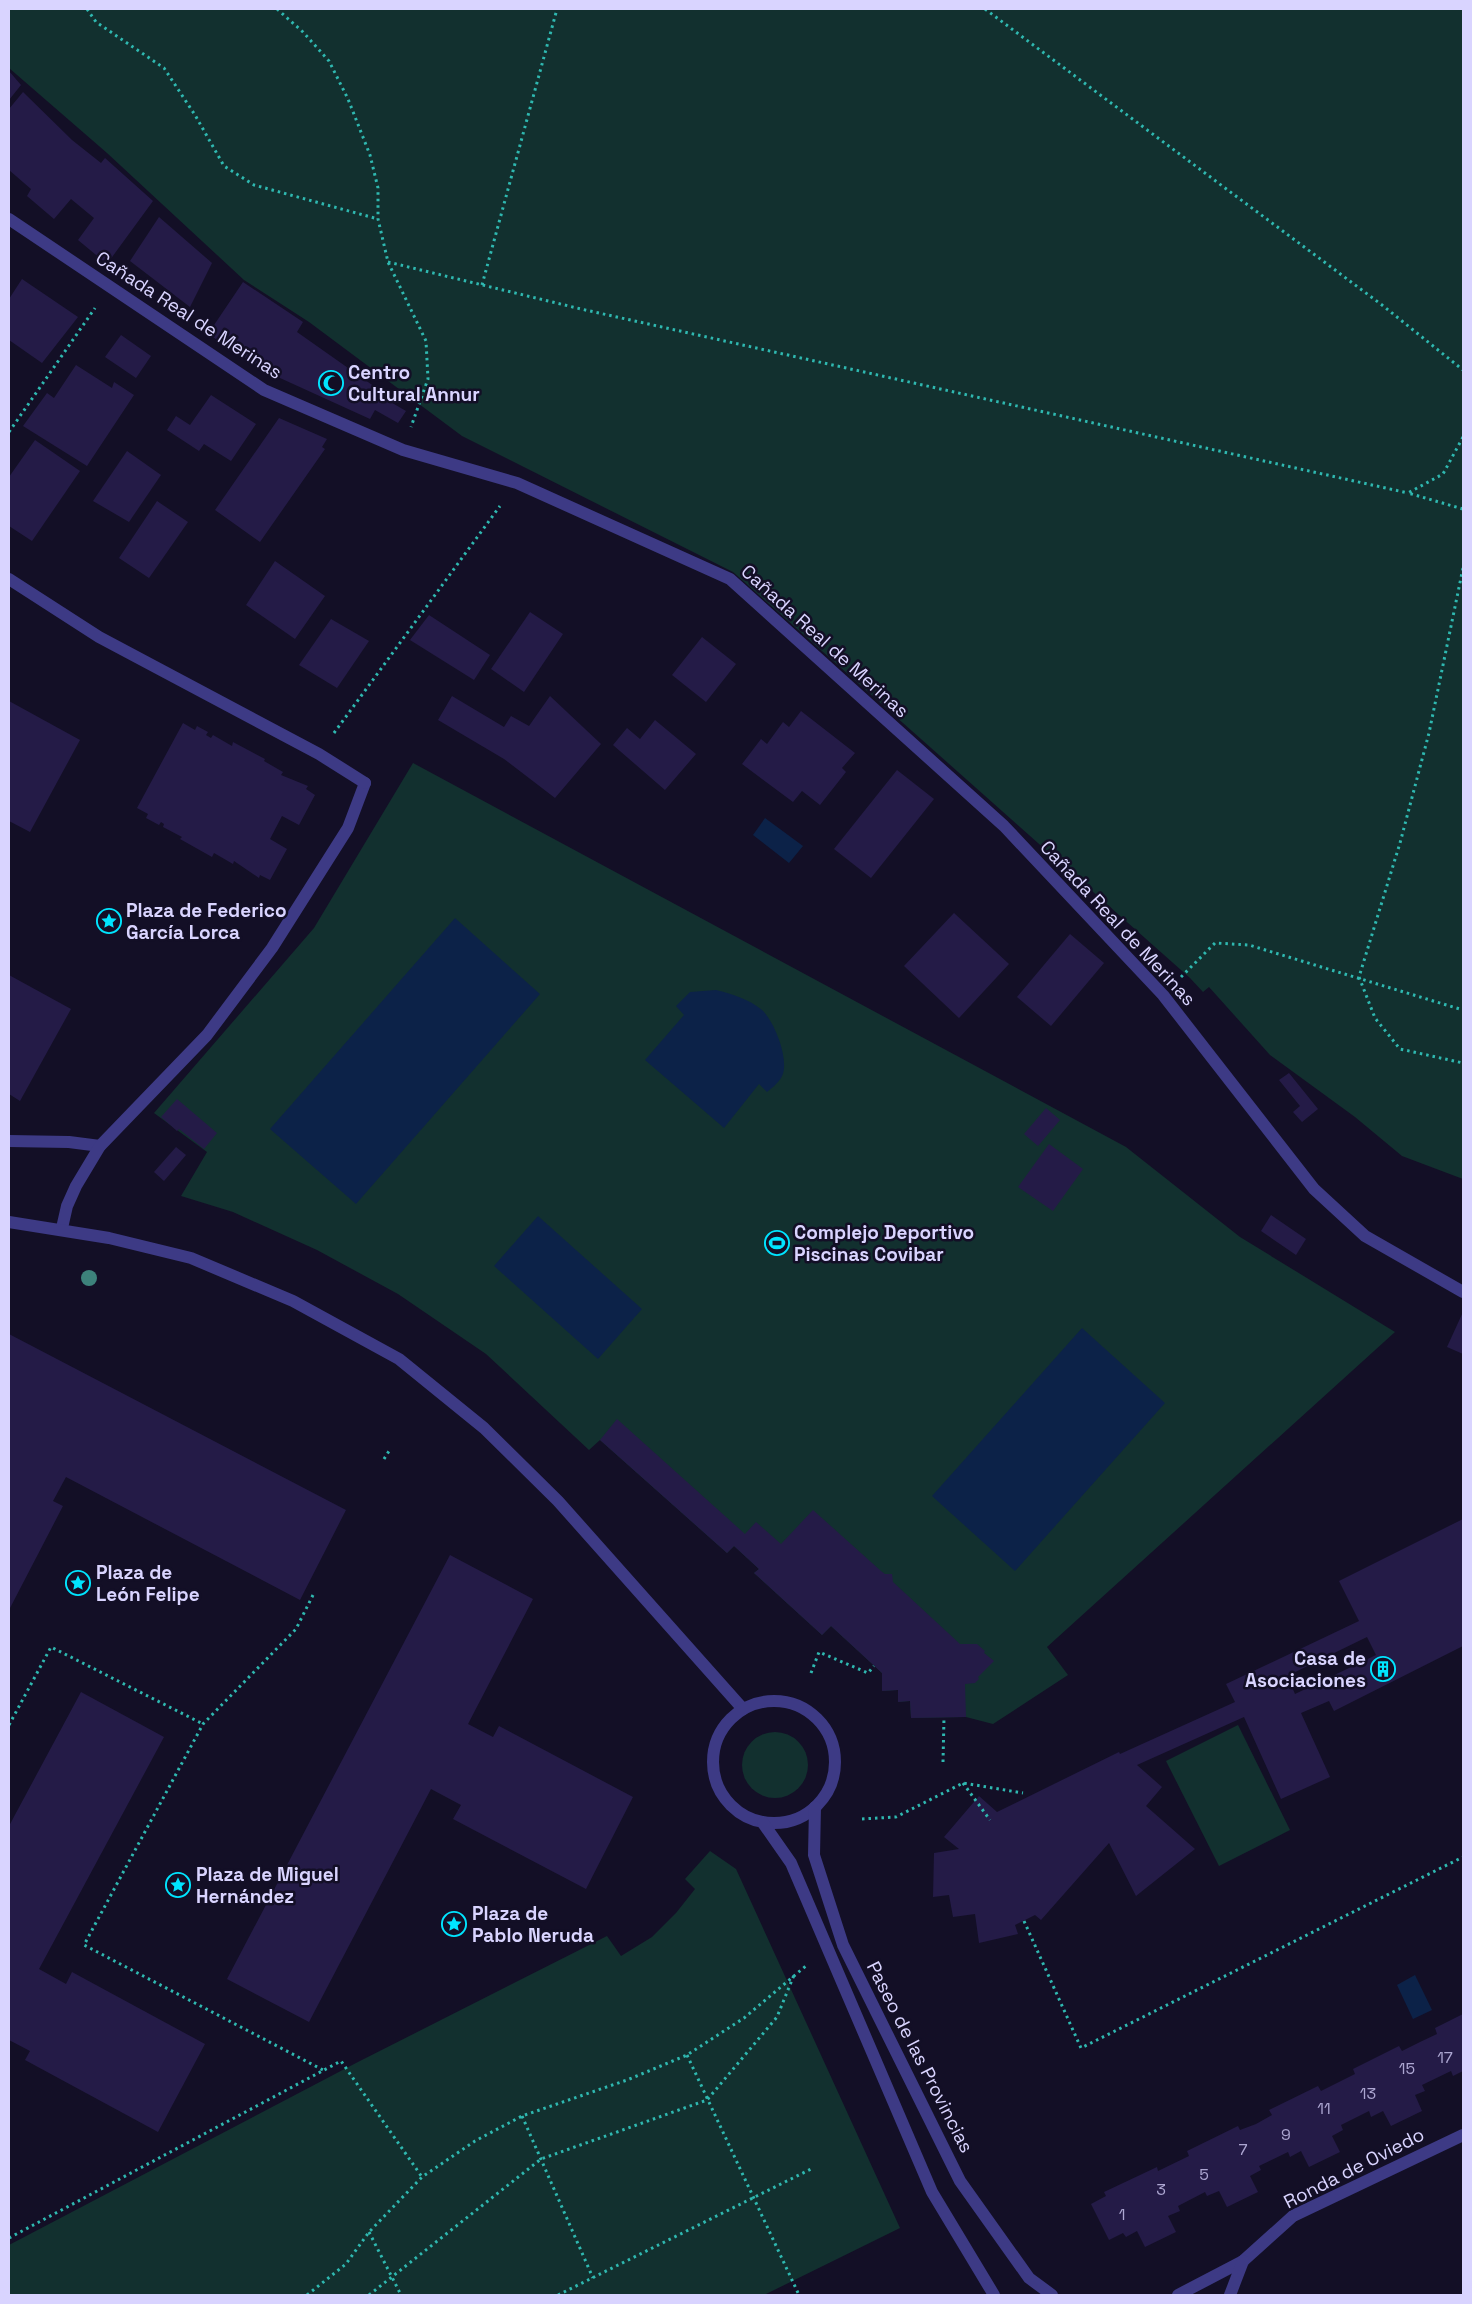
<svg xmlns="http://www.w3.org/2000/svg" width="1472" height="2304" font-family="'Space Grotesk',sans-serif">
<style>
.green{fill:#12302f}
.water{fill:#0c2248}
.building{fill:#241b47;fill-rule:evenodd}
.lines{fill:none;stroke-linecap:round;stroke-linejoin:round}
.path{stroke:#2fb8b0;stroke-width:3;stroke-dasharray:2.5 4;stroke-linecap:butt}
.service{stroke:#3d3a85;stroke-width:12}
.minor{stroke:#3d3a85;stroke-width:12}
.tertiary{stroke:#3d3a85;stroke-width:12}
.tree{fill:#3d827b}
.labels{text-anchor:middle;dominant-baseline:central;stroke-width:5;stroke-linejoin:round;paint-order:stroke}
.number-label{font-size:16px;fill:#aca6d1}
.street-label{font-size:19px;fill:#d9d4ff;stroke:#130f26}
.poi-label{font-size:19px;font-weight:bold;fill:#d9d4ff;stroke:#130f26;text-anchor:start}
</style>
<rect width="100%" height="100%" fill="#130f26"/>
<g class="green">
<path d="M 9,9 L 1463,9 L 1463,1179 L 1402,1156 L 1355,1117 L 1270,1055 L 1209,987 L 1203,992 L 1190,978 L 733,572 L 462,436 L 309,322 L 244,280 L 107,153 L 9,68 Z"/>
<path d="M 413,763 L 1126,1147 L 1240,1237 L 1395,1332 L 1047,1647 L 1068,1675 L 993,1724 L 966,1717 L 911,1718 L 910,1701 L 898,1702 L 898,1690 L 882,1691 L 882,1673 L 831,1626 L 822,1635 L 754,1573 L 759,1569 L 734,1546 L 727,1553 L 600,1440 L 589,1450 L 486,1354 L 398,1294 L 317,1250 L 233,1212 L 181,1196 L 207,1152 L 154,1113 L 314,928 Z"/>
<path d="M 1238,1725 L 1290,1830 L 1219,1866 L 1166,1761 Z"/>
<circle cx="775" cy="1765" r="33"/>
<path d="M 710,1851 L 736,1869 L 900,2228 L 764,2295 L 9,2295 L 9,2245 L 356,2063 L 607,1936 L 621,1956 L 652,1937 L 676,1913 L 695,1889 L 685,1879 Z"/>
</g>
<g class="water">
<path d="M 765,818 L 803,846 L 789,863 L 753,835 Z"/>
<path d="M 455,918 L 540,994 L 356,1204 L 270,1129 Z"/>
<path d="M 716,990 C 732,994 749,999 762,1010 C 775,1022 791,1063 781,1078 C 778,1083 772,1088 767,1092 L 759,1084 L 724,1128 L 645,1060 L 684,1015 L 676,1006 L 690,992 Z"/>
<path d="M 538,1216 L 642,1309 L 598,1359 L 494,1266 Z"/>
<path d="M 1082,1328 L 1165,1403 L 1015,1571 L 932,1496 Z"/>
<path d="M 1415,1975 L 1432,2010 L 1413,2019 L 1397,1985 Z"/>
</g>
<g class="building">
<path d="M 9,71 L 21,85 L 9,100 Z"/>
<path d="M 23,92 L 72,140 L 101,163 L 105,158 L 153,201 L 107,264 L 78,240 L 94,218 L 71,199 L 54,219 L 27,196 L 31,189 L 9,170 L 9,109 Z"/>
<path d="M 159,217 L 212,263 L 190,307 L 130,261 Z"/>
<path d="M 22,279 L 78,317 L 42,363 L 9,340 L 9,299 Z"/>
<path d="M 243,282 L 303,322 L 297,332 L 385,394 L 382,397 L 406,411 L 398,423 L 375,410 L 370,419 L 269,373 L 208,334 Z"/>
<path d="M 121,335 L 151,356 L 136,378 L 105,357 Z"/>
<path d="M 76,365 L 112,388 L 114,382 L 134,395 L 87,466 L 23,426 L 47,393 L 54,398 Z"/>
<path d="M 211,395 L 256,424 L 231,461 L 204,444 L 199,451 L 167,430 L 176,416 L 190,425 Z"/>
<path d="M 279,418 L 327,439 L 322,447 L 325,449 L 260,542 L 215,510 Z"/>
<path d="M 35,440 L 80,471 L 32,541 L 9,526 L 9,477 Z"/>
<path d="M 127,451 L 161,475 L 129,522 L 93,501 Z"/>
<path d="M 157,501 L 188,522 L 149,578 L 119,558 Z"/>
<path d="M 275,561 L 325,596 L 295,639 L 246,605 Z"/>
<path d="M 530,612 L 563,634 L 524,692 L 491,669 Z"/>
<path d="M 429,615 L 490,655 L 474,680 L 410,640 Z"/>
<path d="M 331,619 L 369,641 L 337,688 L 299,665 Z"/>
<path d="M 702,637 L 736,664 L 706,702 L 672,675 Z"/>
<path d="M 452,696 L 504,727 L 511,716 L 529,726 L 550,696 L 601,744 L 555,798 L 504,759 L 438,720 Z"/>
<path d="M 9,701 L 80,740 L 30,832 L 9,821 Z"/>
<path d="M 801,711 L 855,753 L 842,768 L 846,772 L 820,805 L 802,791 L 793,802 L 742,764 L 761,739 L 767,744 L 783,722 L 789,727 Z"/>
<path d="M 655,720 L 696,754 L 665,790 L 613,745 L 627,728 L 640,739 Z"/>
<path d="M 183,723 L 195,730 L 197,726 L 208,732 L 206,735 L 211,738 L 213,735 L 232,746 L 233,742 L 265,759 L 264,761 L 283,772 L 281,775 L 308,786 L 306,789 L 315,795 L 299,825 L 282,816 L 270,839 L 287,849 L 270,880 L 260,875 L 259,878 L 234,861 L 233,864 L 214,853 L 212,857 L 180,839 L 182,837 L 163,827 L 164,824 L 161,822 L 159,825 L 146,818 L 148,814 L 137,808 Z"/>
<path d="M 897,770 L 934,799 L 871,878 L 834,849 Z"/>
<path d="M 954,913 L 1009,964 L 959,1018 L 904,966 Z"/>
<path d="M 1070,934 L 1104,963 L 1051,1026 L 1017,997 Z"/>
<path d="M 9,975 L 71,1009 L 20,1101 L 9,1094 Z"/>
<path d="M 1289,1073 L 1318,1109 L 1302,1122 L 1293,1112 L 1300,1106 L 1279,1080 Z"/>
<path d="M 177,1099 L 217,1133 L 204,1149 L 179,1129 L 177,1131 L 161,1117 Z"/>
<path d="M 1046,1108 L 1060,1120 L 1038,1146 L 1024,1134 Z"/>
<path d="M 1049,1144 L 1083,1169 L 1053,1211 L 1018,1187 Z"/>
<path d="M 176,1147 L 186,1155 L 164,1181 L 154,1172 Z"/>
<path d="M 1271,1215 L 1306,1239 L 1296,1255 L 1261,1231 Z"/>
<path d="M 1463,1312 L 1463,1354 L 1447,1347 Z"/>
<path d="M 9,1334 L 346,1510 L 300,1600 L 66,1477 L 53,1501 L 63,1506 L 9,1610 Z"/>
<path d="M 617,1419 L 745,1534 L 756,1522 L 781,1544 L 813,1510 L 881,1571 L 885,1574 L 892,1574 L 893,1582 L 960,1644 L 977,1644 L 985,1651 L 984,1653 L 994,1661 L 978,1677 L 979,1679 L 975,1683 L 965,1684 L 966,1717 L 911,1718 L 910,1701 L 898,1702 L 898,1690 L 882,1691 L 882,1673 L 831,1626 L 822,1635 L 754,1573 L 759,1569 L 734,1546 L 727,1553 L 600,1440 Z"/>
<path d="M 1463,1519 L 1463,1646 L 1334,1711 L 1329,1701 L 1301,1713 L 1330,1777 L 1281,1799 L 1244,1717 L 1137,1765 L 1162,1787 L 1146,1806 L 1195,1849 L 1136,1896 L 1109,1843 L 1041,1920 L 1035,1915 L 1015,1925 L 1018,1934 L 979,1943 L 975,1914 L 953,1917 L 949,1895 L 933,1897 L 934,1853 L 959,1849 L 944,1837 L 979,1796 L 997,1812 L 1119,1752 L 1120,1754 L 1235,1702 L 1226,1684 L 1359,1621 L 1339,1581 ZM 1367,1637 L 1376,1655 L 1295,1694 L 1287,1676 Z"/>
<path d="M 450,1555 L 533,1599 L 468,1724 L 493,1737 L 499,1726 L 633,1797 L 586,1889 L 453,1819 L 461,1805 L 431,1789 L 309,2022 L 227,1979 Z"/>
<path d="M 81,1692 L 164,1737 L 39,1969 L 66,1984 L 72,1972 L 205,2044 L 158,2132 L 25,2060 L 30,2051 L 9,2040 L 9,1826 Z"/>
<path d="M 1463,2014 L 1463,2071 L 1453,2076 L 1451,2071 L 1422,2085 L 1425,2091 L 1415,2095 L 1422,2111 L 1391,2126 L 1383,2111 L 1371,2117 L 1369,2111 L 1341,2125 L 1343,2130 L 1332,2136 L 1340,2152 L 1309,2167 L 1301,2151 L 1290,2157 L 1288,2152 L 1259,2166 L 1261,2170 L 1250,2176 L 1258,2192 L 1227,2207 L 1219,2191 L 1207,2196 L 1205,2192 L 1178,2206 L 1180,2211 L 1168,2216 L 1176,2232 L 1145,2247 L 1137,2231 L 1126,2237 L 1123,2233 L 1109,2240 L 1091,2204 L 1106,2196 L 1104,2192 L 1157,2167 L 1158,2171 L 1189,2156 L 1187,2151 L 1238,2126 L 1240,2130 L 1256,2124 L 1272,2115 L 1269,2110 L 1318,2086 L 1321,2091 L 1355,2074 L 1353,2069 L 1399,2046 L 1402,2051 L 1420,2042 L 1437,2034 L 1435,2028 Z"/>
</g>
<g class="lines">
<g class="path">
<path d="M 87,9 L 96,22 L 164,68 L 195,115 L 224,166 L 254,185 L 378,219"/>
<path d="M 277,9 L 303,32 L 329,61 L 348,99 L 370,155 L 378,188 L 378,219 L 388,262 L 426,341 L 428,379 L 411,427"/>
<path d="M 985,9 L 1382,305 L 1463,370"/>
<path d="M 388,262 L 581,309 L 1408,493"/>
<path d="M 482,285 L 557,9"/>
<path d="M 9,432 L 95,308"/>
<path d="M 1463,437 L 1443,474 L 1408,493 L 1463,509"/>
<path d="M 1463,568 L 1429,733 L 1400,843 L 1359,977 L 1375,1018 L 1400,1049 L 1463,1063"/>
<path d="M 334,733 L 500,506"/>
<path d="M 1181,977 L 1215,943 L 1249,945 L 1463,1010"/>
<path d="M 384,1459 L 389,1451"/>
<path d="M 313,1595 L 296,1629 L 203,1724 L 84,1945 L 323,2070"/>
<path d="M 811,1673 L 819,1652 L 868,1673 L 874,1666"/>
<path d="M 9,1725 L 51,1647 L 203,1724"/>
<path d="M 943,1762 L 944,1717"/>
<path d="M 963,1783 L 990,1820"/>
<path d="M 862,1819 L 896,1817 L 963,1783 L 1023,1793"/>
<path d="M 1024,1921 L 1081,2048 L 1463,1857"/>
<path d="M 687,2055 L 799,2295"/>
<path d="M 522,2116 L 593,2278"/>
<path d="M 369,2232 L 401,2295"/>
<path d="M 9,2238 L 341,2061 L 422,2177"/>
<path d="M 307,2295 L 346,2264 L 369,2232 L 422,2177 L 475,2141 L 522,2116 L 627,2080 L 687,2055 L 744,2018 L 807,1965"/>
<path d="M 369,2295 L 541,2159 L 707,2100 L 777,2017 L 794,1975"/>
<path d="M 558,2295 L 811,2169"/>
</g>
<g class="service">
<path d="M 9,1141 L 69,1142 L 100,1146"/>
<path d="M 62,1228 L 67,1206 L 76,1186 L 100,1146 L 207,1035 L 272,948 L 348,828 L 365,783"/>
</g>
<g class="minor">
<path d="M 9,219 L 264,390 L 403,450 L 517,483 L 730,579 L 1004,826 L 1163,995 L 1314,1189 L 1365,1236 L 1463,1292"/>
<path d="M 9,579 L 99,637 L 319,754 L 365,783"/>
<path d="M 1178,2295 L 1243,2261 L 1293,2216 L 1463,2135"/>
<path d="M 1230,2295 L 1243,2261"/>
</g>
<g class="tertiary">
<path d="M 9,1222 L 109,1238 L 191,1258 L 293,1301 L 399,1359 L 484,1428 L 558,1501 L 743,1709"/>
<circle cx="774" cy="1762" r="61"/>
<path d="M 815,1807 L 814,1855 L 843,1945 L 960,2181 L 1029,2278 L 1052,2295"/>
<path d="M 763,1823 L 791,1863 L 932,2192 L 994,2295"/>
</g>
</g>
<circle class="tree" cx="89" cy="1278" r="8"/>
<defs>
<symbol id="mosque-ring" viewBox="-11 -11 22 22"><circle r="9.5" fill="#130f26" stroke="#00e5ff" stroke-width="1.5"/><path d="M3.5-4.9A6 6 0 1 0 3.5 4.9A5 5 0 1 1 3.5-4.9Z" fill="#00e5ff"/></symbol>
<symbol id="sight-ring" viewBox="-11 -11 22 22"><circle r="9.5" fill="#130f26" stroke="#00e5ff" stroke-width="1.5"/><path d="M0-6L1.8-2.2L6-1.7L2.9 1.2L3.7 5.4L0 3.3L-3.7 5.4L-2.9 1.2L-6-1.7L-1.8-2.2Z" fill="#00e5ff"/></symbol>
<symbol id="stadium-ring" viewBox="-11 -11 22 22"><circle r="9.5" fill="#130f26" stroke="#00e5ff" stroke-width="1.5"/><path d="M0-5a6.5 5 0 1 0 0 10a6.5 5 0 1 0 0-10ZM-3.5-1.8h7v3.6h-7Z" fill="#00e5ff"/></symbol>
<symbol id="building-ring" viewBox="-11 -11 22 22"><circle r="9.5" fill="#130f26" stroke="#00e5ff" stroke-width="1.5"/><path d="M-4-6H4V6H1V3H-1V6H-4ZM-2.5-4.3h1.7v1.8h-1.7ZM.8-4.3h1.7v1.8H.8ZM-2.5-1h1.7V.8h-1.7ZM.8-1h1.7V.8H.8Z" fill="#00e5ff"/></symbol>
</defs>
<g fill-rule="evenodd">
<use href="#mosque-ring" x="317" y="369" width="28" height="28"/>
<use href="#sight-ring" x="95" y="907" width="28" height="28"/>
<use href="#stadium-ring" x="763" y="1229" width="28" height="28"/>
<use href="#sight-ring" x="64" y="1569" width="28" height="28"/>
<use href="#building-ring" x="1369" y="1655" width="28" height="28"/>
<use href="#sight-ring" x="164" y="1871" width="28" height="28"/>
<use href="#sight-ring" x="440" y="1910" width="28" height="28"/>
</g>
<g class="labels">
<g class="number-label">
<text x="1445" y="2057">17</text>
<text x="1407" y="2068">15</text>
<text x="1368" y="2093">13</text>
<text x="1324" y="2108">11</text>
<text x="1286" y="2134">9</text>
<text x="1243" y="2149">7</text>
<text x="1204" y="2174">5</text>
<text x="1161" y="2189">3</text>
<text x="1122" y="2214">1</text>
</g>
<g class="street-label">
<text transform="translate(189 315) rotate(33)">Cañada Real de Merinas</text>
<text transform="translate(825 641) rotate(42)">Cañada Real de Merinas</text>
<text transform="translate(1118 923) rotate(47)">Cañada Real de Merinas</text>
<text transform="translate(920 2057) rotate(63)">Paseo de las Provincias</text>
<text transform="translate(1354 2168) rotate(-27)">Ronda de Oviedo</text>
</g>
<g class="poi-label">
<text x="348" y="372">Centro<tspan x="348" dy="22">Cultural Annur</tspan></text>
<text x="126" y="910">Plaza de Federico<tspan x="126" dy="22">García Lorca</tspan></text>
<text x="794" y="1232">Complejo Deportivo<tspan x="794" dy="22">Piscinas Covibar</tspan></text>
<text x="96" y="1572">Plaza de<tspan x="96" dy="22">León Felipe</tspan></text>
<text x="1366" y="1658" text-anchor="end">Casa de<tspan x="1366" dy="22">Asociaciones</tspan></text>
<text x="196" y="1874">Plaza de Miguel<tspan x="196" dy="22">Hernández</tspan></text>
<text x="472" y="1913">Plaza de<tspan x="472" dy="22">Pablo Neruda</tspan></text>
</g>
</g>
<rect width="1472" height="2304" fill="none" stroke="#d9d4ff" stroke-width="20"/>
</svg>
